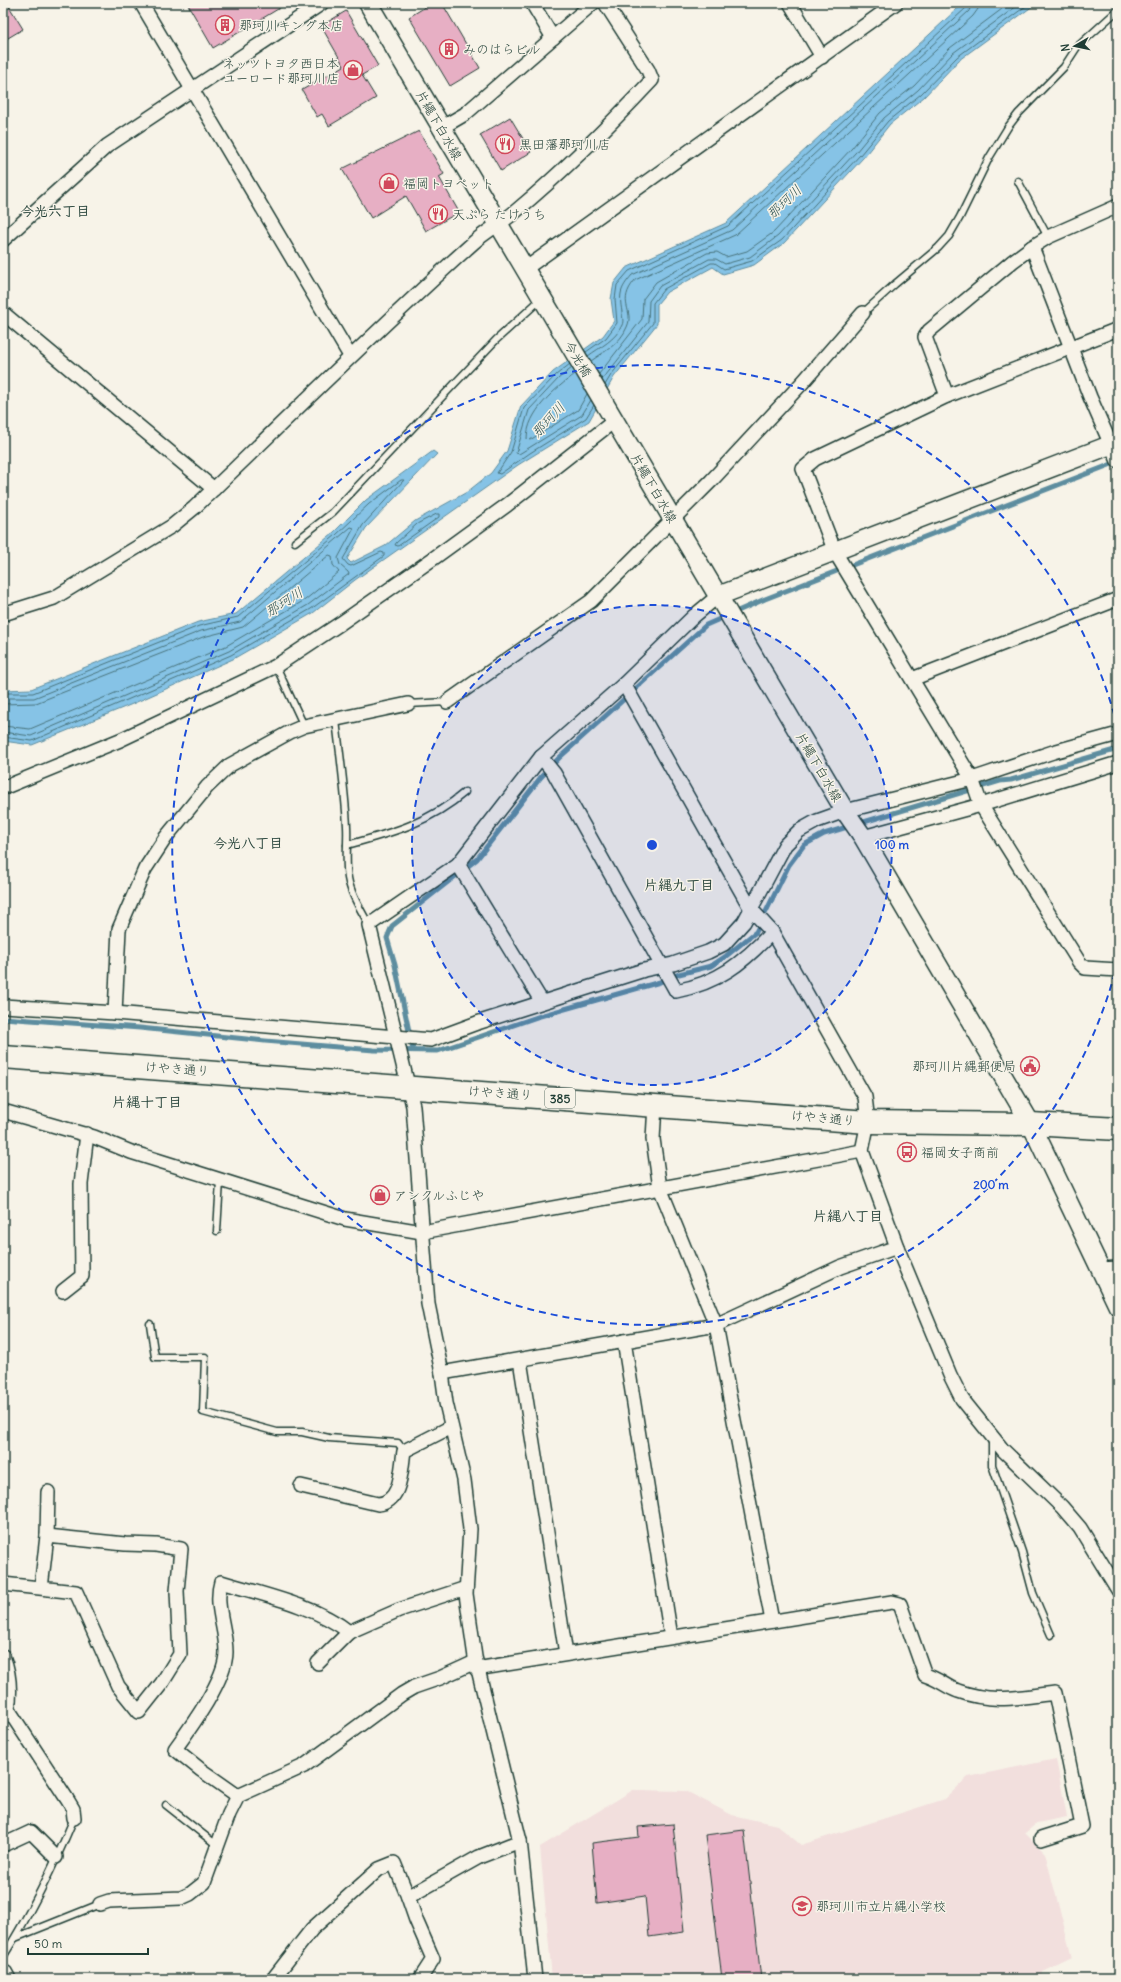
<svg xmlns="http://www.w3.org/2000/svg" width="1121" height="1982" font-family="Delius,'Klee One',sans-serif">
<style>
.built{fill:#f2dfdd}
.water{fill:#86c3e6;stroke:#5d8d9f}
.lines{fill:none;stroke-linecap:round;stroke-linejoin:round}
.shore{stroke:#48737b;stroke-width:1}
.stream{stroke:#5d8d9f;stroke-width:5}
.building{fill:#e7afc4;stroke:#1f3d34}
.lane-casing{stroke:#1f3d34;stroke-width:9}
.street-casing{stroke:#1f3d34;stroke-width:16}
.secondary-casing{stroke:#1f3d34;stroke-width:21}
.highway-casing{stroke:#1f3d34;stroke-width:25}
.lane{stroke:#f7f3e8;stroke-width:6}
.street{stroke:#f7f3e8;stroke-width:13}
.secondary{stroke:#f7f3e8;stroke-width:18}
.highway{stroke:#f7f3e8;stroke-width:22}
.ring{fill:none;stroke:#1d4ed8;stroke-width:2;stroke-dasharray:7 5}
.labels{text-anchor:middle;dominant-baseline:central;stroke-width:3;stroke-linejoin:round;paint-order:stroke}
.shield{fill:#f7f3e8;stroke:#60746a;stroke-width:1}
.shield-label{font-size:12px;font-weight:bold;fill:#1f3d34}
.poi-label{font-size:13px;fill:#1f3d34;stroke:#f7f3e8;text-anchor:start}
.street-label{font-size:13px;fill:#1f3d34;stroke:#f7f3e8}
.water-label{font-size:14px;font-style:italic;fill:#345858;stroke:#f7f3e8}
.neighbourhood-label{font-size:14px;font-weight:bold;fill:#1f3d34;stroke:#f7f3e8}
.centre{fill:#1d4ed8;stroke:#f7f3e8;stroke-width:2}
.ring-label{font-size:12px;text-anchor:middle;font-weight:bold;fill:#1d4ed8;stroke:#f7f3e8;stroke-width:3;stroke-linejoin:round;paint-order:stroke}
</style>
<rect width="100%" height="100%" fill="#f7f3e8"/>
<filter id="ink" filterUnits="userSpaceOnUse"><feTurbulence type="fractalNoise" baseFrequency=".025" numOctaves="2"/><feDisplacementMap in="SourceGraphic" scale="8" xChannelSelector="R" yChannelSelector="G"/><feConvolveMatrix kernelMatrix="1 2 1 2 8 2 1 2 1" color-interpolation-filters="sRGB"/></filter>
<g filter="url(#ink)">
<path class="built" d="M 1056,1759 L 1067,1817 L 1037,1823 L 1025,1833 L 1045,1853 L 1072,1958 L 1043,1972 L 1042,1979 L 552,1979 L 540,1847 L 633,1790 L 686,1791 L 732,1815 L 777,1825 L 801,1845 L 945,1799 L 968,1777 Z"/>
<path class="water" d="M 966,3 L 1037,3 L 959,60 L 924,97 L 890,124 L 863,158 L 784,243 L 754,265 L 723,274 L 713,267 L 667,292 L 657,304 L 657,324 L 614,377 L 589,421 L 518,465 L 355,580 L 313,613 L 233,659 L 130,705 L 32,745 L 3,741 L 3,690 L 31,689 L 198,622 L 236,614 L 334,532 L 366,500 L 433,451 L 437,454 L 366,528 L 347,559 L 351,563 L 385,546 L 415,521 L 467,492 L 491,473 L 507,451 L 521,406 L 553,372 L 603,336 L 614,321 L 611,299 L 614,283 L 626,268 L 726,223 L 957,9 Z"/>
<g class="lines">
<g class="shore">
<path d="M 586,352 L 606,338 L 617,323 L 615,299 L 617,285 L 629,271 L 728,226 L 966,8 L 967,3"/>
<path d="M 588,356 C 600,347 616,340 622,325 C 624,321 622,316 622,312 C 619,294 620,289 632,275 L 732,230 L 969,11 L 972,3"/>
<path d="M 591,361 C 605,351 620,344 627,327 C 635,310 616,303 635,280 L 735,235 L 973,16 L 978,9 L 978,3"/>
<path d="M 570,364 L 556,375 L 524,408 L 511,452 L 497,473 L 500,474 L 530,453 L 586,418 L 594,405"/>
<path d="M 572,368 L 559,378 L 529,410 L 516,453 L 519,454 L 582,415 L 591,400"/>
<path d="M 575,374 C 555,389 527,412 527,439 L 530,440 L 578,410 L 587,394"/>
<path d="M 599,374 L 642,319 L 643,299 L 656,282 L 707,253 L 717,252 L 726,257 L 747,251 L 774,232 L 852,148 L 880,113 L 914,86 L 950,48 L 1010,3"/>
<path d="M 602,380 L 648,322 L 649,301 L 660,286 L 709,259 L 716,259 L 725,264 L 750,257 L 778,236 L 856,152 L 884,118 L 918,90 L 953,53 L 1021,3"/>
<path d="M 605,385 L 611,375 L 653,323 L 653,303 L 664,289 L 711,263 L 715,263 L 724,269 L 752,261 L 782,240 L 860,155 L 888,121 L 921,94 L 957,57 L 1030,3"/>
<path d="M 437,514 L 439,514 L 439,517 L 398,546 L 395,545 L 396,543 L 417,524 Z"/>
<path d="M 3,693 L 33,693 L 199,626 L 238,617 L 336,535 L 369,504 L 401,480 L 404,480 L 363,525 L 343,559 L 348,565 L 351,566 L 381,552 L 384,553 L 384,556 L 311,609 L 231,655 L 32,741 L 3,737"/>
<path d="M 3,698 L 34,698 L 201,631 L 240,622 L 351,527 L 354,528 L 338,558 L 340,565 L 348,572 L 349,574 L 308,605 L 229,651 L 31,736 L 3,732"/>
<path d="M 3,704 L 36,703 L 203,637 L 243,627 L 329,555 L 332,556 L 333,565 L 339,572 L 305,600 L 226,646 L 30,729 L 3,726"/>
</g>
<g class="stream">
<path d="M 3,1018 L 140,1028 L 265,1041 L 374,1050 L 438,1051 L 540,1016 L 660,982 L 679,974 L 711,966 L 726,956 L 756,932 L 789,865 L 804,845 L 824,834 L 1000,781 L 1011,780 L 1118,749"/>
<path d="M 413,1050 L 395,965 L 387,938 L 392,926 L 477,859 L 541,777 L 559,758 L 706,625 L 765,599 L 1117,462"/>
</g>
</g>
<g class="building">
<path d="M 3,3 L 7,3 L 23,29 L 3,41 Z"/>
<path d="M 187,3 L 288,3 L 213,48 Z"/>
<path d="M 432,3 L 442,3 L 480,68 L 450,86 L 409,17 Z"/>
<path d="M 346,11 L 378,66 L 362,75 L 376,98 L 329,126 L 322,114 L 317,117 L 302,90 L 344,66 L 321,26 Z"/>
<path d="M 510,117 L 531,152 L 501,171 L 480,135 Z"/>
<path d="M 419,131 L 444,174 L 439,177 L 459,212 L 426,231 L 406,196 L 371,218 L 342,169 Z"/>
<path d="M 673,1824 L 684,1932 L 649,1937 L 645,1896 L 597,1903 L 592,1843 L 639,1837 L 638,1827 Z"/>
<path d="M 744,1830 L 761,1979 L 722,1979 L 705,1835 Z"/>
</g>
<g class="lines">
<defs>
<g id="lane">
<path d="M 1018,181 L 1048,237"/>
<path d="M 863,313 L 895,284 L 938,248 L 949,236 L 960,217 L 989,158 L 1008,127 L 1018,114 L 1064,67 L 1077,47 L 1118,10"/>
<path d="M 295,542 L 333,512 L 496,340 L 541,299"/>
<path d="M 276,666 L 304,726"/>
<path d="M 408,704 L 447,702"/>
<path d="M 336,720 C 340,755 345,790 347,826 C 348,843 345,860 348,878 C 351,895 361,910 369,925"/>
<path d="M 347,845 C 391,833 429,823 465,792"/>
<path d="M 217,1231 L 220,1181"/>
<path d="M 150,1324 L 155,1357 L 205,1357 L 203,1412 L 277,1432 L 302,1432 L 329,1438 L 398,1443 L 404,1451"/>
<path d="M 992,1439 L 992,1465 L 1022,1552 L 1033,1593 L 1051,1635"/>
<path d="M 166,1805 L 218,1846"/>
<path d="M 15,1938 L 100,1904"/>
<path d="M 3,1957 C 30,1914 54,1866 74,1818"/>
<path d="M 3,1967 L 8,1970 L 13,1979"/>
</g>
<g id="street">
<path d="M 141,3 L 350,356"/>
<path d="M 532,3 L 553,38"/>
<path d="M 790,3 L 822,57"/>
<path d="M 441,128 L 465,114 L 593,3"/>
<path d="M 3,240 L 107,146 L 322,3"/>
<path d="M 1032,247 L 1048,237 L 1118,206"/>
<path d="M 525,269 L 896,3"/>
<path d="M 3,313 L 214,489"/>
<path d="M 1118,329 L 947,396 L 815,459 L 803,469 L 835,552 L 972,779 L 981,805 L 1079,962 L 1085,968 L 1118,970"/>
<path d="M 947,396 L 925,337 L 929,331 L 1013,261 L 1032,247 L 1090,397 L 1118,461"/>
<path d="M 3,614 L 54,598 L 172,526 L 194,508 C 287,419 377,329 473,243 C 486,231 502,223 516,211 C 564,171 609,126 652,80 L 648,70 L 605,3"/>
<path d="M 912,679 L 1118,599"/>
<path d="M 624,684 L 751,909 L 772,932 L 865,1097 L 868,1122 L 862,1151 L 897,1247 L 950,1375 L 962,1399 L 1003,1450 L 1062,1507 L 1080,1528 L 1118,1590"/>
<path d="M 447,702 L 591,601 L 711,481 L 803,382 L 863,313"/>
<path d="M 541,757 L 554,773 L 676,991 C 718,983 743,963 772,932"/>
<path d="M 3,788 L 120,740 L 276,666 L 341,623 L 434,558 L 507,505 L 614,421"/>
<path d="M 863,837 L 981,805 L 1118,763"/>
<path d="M 458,864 L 542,1002"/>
<path d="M 3,1006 L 115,1013 L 431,1040 L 477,1023 L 644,970 L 673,964 L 708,952 L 724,944 L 744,922 L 785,845 L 799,831 L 817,821 L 845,811 L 972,779 L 1053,752 L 1118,734"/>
<path d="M 115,1013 L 119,929 L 145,869 L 166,837 L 207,787 L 230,765 L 290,732 L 304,726 L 408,704"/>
<path d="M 655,1105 L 653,1139 L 660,1188 L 716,1325 L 772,1621"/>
<path d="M 3,1111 L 94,1137 L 131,1152 L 345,1219 L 422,1232 L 862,1151"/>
<path d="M 1100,1269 L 1118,1268"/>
<path d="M 63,1291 L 82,1276 L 81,1184 L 87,1134"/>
<path d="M 624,1341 L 671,1637"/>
<path d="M 520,1360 L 566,1654"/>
<path d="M 442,1373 L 716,1325 L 840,1267 L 897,1247"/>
<path d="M 301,1486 L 378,1504 C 402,1502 401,1469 404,1451 L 451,1427"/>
<path d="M 47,1536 L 48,1492"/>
<path d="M 3,1584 L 76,1592 L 118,1686 L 139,1712 L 162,1683 L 180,1654 L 177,1591 L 181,1549 L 156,1545 L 125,1544 L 47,1536 L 41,1588"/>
<path d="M 3,1656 C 10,1674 11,1691 8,1709 L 67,1799 L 73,1809 L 74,1818"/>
<path d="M 318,1663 L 349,1632"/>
<path d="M 476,1669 L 892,1602 L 900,1604 L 925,1675 C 939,1679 946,1687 958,1691 C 994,1704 1019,1697 1055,1693 L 1082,1826 L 1041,1839"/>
<path d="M 238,1796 L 201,1770 L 175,1749 C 191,1727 226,1679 226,1652 C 226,1628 214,1605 221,1582 C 261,1594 317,1606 349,1632 L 399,1610 L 466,1588"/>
<path d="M 3,1845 L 31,1832 L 56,1857"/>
<path d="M 100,1904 L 109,1901 L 181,1898 L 190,1894 L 204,1883 L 229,1814 L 238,1796 L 304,1766 L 402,1694 L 414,1687 L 440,1678 L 475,1662"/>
<path d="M 273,1979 L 312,1929 L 379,1869 L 394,1863 L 408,1897"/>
<path d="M 420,1979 L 433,1959 L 416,1920 L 408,1897 L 479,1857 L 520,1841"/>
<path d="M 535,1979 L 520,1841 L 475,1657 L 466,1594 L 470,1529 L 464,1480 L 446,1403 L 442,1373 L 428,1304 L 413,1106 L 369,925 L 458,864 L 541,757 L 624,684 L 694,616 L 718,596"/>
</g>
<g id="secondary">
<path d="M 368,3 L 845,811 L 863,837 L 1031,1124 L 1118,1306"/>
<path d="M 718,596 L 1118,442"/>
</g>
<path id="highway" d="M 3,1057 L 868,1122 L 1031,1124 L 1118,1129"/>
</defs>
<use href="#lane" class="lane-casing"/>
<use href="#street" class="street-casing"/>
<use href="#secondary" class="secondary-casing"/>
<use href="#highway" class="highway-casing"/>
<use href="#lane" class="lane"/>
<use href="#street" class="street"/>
<use href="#secondary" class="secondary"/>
<use href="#highway" class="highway"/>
</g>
</g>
<circle cx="652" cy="845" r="240" fill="#1d4ed8" fill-opacity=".12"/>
<g class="ring">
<circle cx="652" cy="845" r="240"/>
<path d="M1118 961A480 480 0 1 1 1118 729"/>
</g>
<defs>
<symbol id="building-ring" viewBox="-11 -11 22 22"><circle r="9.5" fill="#f7f3e8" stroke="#d1495b" stroke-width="1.5"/><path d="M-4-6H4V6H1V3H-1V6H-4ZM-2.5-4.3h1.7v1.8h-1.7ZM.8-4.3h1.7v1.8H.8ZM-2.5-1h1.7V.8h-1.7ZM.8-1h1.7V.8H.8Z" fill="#d1495b"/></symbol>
<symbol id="shop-ring" viewBox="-11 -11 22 22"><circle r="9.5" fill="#f7f3e8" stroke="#d1495b" stroke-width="1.5"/><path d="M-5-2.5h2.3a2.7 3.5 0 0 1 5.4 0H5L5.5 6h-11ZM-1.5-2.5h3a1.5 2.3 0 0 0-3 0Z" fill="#d1495b"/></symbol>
<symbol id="restaurant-ring" viewBox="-11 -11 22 22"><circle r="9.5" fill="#f7f3e8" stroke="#d1495b" stroke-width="1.5"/><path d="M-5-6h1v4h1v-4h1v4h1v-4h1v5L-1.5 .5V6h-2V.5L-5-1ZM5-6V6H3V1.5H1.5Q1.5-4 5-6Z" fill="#d1495b"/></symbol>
<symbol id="civic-ring" viewBox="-11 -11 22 22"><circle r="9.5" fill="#f7f3e8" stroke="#d1495b" stroke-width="1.5"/><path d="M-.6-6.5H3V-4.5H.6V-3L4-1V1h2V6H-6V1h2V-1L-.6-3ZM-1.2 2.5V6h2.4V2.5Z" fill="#d1495b"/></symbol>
<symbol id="bus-ring" viewBox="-11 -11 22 22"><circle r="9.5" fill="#f7f3e8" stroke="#d1495b" stroke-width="1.5"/><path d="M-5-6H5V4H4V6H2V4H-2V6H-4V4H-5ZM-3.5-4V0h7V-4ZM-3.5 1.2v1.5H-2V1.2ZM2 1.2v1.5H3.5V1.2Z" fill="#d1495b"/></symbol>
<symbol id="school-ring" viewBox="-11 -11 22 22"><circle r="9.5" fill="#f7f3e8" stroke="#d1495b" stroke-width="1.5"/><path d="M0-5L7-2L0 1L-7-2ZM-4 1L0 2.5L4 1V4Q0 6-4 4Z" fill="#d1495b"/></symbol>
</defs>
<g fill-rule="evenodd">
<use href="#building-ring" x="214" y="14" width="22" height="22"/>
<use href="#building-ring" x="438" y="38" width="22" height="22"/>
<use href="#shop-ring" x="342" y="59" width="22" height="22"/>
<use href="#restaurant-ring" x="494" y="133" width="22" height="22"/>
<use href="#shop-ring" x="378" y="172" width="22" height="22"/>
<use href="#restaurant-ring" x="427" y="203" width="22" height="22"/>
<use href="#civic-ring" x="1019" y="1055" width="22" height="22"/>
<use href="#bus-ring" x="896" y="1141" width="22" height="22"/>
<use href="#shop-ring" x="369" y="1184" width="22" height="22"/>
<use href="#school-ring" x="791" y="1895" width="22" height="22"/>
</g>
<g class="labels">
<rect class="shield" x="545" y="1088" width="30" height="20" rx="3"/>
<g class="shield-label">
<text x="560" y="1098">385</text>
</g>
<g class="poi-label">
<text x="239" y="25">那珂川キング本店</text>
<text x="463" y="49">みのはらビル</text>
<text x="339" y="63" text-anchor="end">ネッツトヨタ西日本<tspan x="339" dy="15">ユーロード那珂川店</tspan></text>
<text x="519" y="144">黒田藩那珂川店</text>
<text x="403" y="183">福岡トヨペット</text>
<text x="452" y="214">天ぷら たけうち</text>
<text x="1016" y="1066" text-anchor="end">那珂川片縄郵便局</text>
<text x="921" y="1152">福岡女子商前</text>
<text x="394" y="1195">アンクルふじや</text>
<text x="816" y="1906">那珂川市立片縄小学校</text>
</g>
<g class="street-label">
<text transform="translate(439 125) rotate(60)">片繩下白水線</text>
<text transform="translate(578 359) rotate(59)">今光橋</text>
<text transform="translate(654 488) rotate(60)">片繩下白水線</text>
<text transform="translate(819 767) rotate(60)">片繩下白水線</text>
<text transform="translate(177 1069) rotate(4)">けやき通り</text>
<text transform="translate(500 1093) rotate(4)">けやき通り</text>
<text transform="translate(823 1118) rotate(5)">けやき通り</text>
</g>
<g class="water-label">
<text transform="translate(784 202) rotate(-44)">那珂川</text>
<text transform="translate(548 420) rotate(-48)">那珂川</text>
<text transform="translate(284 602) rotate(-33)">那珂川</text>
</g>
<g class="neighbourhood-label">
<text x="55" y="211">今光六丁目</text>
<text x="248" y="843">今光八丁目</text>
<text x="679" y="885">片縄九丁目</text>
<text x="147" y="1102">片縄十丁目</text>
<text x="848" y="1216">片縄八丁目</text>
</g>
</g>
<circle cx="652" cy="845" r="6" class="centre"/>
<g class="ring-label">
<text x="892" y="849">100 m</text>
<text x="991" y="1189">200 m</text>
</g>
<rect width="1121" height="1982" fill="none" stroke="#f7f3e8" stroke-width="16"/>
<rect x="8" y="8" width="1105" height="1966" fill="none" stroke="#1f3d34" stroke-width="1.5" filter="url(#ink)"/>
<g transform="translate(1075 46) rotate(261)" stroke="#f7f3e8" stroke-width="3" paint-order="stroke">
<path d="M0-3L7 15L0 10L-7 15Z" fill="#1f3d34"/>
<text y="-6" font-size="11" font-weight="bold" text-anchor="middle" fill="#1f3d34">N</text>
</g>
<path d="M28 1948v6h120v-6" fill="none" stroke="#1f3d34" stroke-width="2"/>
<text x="34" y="1948" font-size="12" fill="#1f3d34" stroke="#f7f3e8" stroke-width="3" paint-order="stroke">50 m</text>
</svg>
